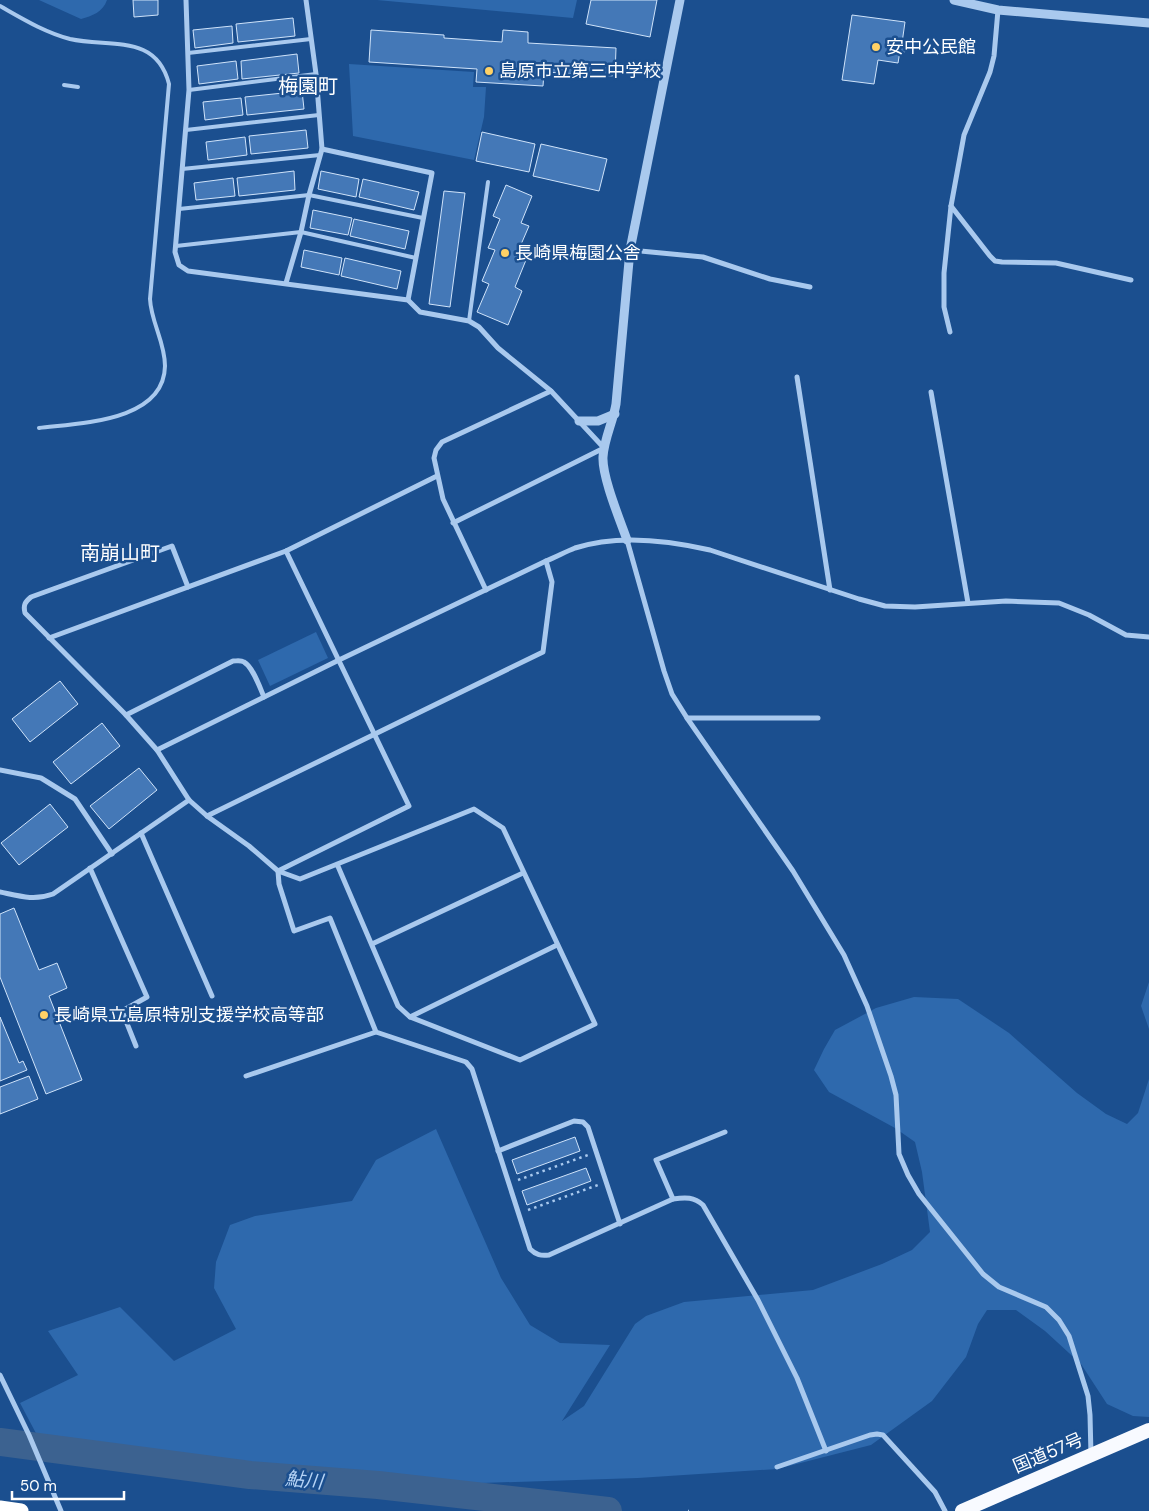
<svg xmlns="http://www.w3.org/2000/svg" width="1149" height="1511" font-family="'DM Sans','Noto Sans JP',sans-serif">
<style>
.green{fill:#2e69ad}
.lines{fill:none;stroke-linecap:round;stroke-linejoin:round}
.river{stroke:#3c6290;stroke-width:28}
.building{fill:#4478b7;stroke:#cfe3fa}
.path{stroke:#a9c9ee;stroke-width:2.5;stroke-dasharray:2.5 4;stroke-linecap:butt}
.service{stroke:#a9c9ee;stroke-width:4}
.minor{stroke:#a9c9ee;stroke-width:5}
.tertiary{stroke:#a9c9ee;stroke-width:9}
.trunk{stroke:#f8faff;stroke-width:14}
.motorway{stroke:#fff;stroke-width:15}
.poi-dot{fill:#ffd166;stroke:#1b4f8f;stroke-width:2}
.labels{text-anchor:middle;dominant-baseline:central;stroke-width:5;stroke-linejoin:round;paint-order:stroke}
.poi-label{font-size:18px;fill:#fff;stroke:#1b4f8f;text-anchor:start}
.street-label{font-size:18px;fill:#fff;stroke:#1b4f8f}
.water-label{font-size:19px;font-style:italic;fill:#b5d3f5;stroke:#1b4f8f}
.quarter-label{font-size:20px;fill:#fff;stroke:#1b4f8f}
</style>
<rect width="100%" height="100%" fill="#1b4f8f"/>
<g class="green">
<path d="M 39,0 L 107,0 C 103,12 92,16 81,19 Z"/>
<path d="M 377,0 L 577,0 L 573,18 Z"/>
<path d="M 349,64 L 474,72 L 473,87 L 486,87 L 484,117 L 474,160 L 353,136 Z"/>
<path d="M 316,632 L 328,658 L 270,686 L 258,660 Z"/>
<path d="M 1149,982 L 1149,1029 L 1141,1006 Z"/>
<path d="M 914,997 L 958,999 L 1009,1033 L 1077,1093 L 1106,1114 L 1127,1124 L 1138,1113 L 1149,1079 L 1149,1417 L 1133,1416 L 1107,1404 L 1081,1364 L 1045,1331 L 1016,1310 L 987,1310 L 978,1324 L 966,1357 L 932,1401 L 871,1445 L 777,1469 L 638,1478 L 481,1483 L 418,1480 L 344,1474 L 242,1469 L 193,1460 L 39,1439 L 20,1403 L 78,1375 L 48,1331 L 120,1307 L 174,1361 L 236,1329 L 214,1288 L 216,1262 L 230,1225 L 255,1216 L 352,1201 L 376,1160 L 436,1129 L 501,1278 L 530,1325 L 560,1343 L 610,1345 L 562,1421 L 584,1406 L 635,1324 L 646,1316 L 684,1302 L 813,1290 L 882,1264 L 912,1250 L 930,1232 L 922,1172 L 915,1142 L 895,1128 L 829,1092 L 814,1070 L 824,1049 L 835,1030 L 876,1008 Z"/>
</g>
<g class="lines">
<path class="river" d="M 0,1442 L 250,1475 L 378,1485 L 608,1511"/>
</g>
<g class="building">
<path d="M 133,0 L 158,0 L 158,15 L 134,17 Z"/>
<path d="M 591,0 L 657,0 L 650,37 L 586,24 Z"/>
<path d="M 852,15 L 905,22 L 902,43 L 907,43 L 905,52 L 900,51 L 898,63 L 878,60 L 874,84 L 842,80 Z"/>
<path d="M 293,18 L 295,36 L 238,42 L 236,24 Z"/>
<path d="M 232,26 L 233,43 L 195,48 L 193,30 Z"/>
<path d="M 371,30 L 444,35 L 444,38 L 502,42 L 503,30 L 528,32 L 528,43 L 616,48 L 615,76 L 544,72 L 543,86 L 476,82 L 477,69 L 369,62 Z"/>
<path d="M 297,54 L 299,73 L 242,79 L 241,61 Z"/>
<path d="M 236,61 L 238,79 L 199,84 L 197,66 Z"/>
<path d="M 302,91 L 304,109 L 247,115 L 245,97 Z"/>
<path d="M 241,98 L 243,115 L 205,120 L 203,102 Z"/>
<path d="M 306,130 L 308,148 L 251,154 L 249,136 Z"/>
<path d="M 482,132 L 535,144 L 529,172 L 476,161 Z"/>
<path d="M 245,137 L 247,155 L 208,160 L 206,142 Z"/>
<path d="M 541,144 L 607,159 L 599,191 L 533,176 Z"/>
<path d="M 294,171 L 295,190 L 239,196 L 237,178 Z"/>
<path d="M 321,171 L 359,179 L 356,197 L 318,189 Z"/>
<path d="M 233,178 L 235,196 L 196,200 L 194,183 Z"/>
<path d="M 363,179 L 419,192 L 414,210 L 359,197 Z"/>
<path d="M 506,185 L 532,196 L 521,223 L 529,226 L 516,256 L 526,260 L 515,287 L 522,291 L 508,325 L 477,312 L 489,284 L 482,281 L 495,250 L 488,248 L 500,219 L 493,216 Z"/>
<path d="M 444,191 L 465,193 L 450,307 L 429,304 Z"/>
<path d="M 313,210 L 352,218 L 348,235 L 310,228 Z"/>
<path d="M 354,219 L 409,231 L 405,249 L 350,236 Z"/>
<path d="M 304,250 L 342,258 L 339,275 L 301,267 Z"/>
<path d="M 345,258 L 401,271 L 397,289 L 341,276 Z"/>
<path d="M 60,681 L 78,704 L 30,742 L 12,719 Z"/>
<path d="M 102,723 L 120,746 L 71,784 L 53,762 Z"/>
<path d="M 139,768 L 157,790 L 109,829 L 90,806 Z"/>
<path d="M 50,804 L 68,827 L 19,865 L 1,843 Z"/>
<path d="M 14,908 L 39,970 L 57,963 L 67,988 L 49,996 L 82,1080 L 46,1094 L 0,977 L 0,914 Z"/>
<path d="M 0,1017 L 19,1063 L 23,1061 L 27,1070 L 0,1081 Z"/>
<path d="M 29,1076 L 38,1099 L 0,1114 L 0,1087 Z"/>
<path d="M 575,1137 L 580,1151 L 517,1174 L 512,1160 Z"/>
<path d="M 586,1168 L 591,1181 L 527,1205 L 522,1191 Z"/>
</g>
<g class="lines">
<g class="path">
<path d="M 518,1180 L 588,1155"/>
<path d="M 528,1210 L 598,1185"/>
<path d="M 688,1511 L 689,1511"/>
</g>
<g class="service">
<path d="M 0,6 C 23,19 44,32 70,39 C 110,48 156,33 169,84 L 150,299 C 151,322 165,342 165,366 C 164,422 79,423 39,428"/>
<path d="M 188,53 L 311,39"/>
<path d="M 64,85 L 78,87"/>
<path d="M 189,90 L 316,74"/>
<path d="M 186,130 L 319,115"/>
<path d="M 182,169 L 320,155"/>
<path d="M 179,209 L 309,195 L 423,218"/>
<path d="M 176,246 L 301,232 L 416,258"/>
<path d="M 469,321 L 488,182"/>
</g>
<g class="minor">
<path d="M 186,0 L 189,90 L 175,252 L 179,265 L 188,271 L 408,300 L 420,312 L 469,321 L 479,327 L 498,348 L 551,391 L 604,448 L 453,523"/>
<path d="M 322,149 L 432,173 L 408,300"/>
<path d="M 951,206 L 990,256 L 995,261 L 1002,262 L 1056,263 L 1131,280"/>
<path d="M 630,250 L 703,257 L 770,279 L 810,287"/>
<path d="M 286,283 L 301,232 L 309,195 L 322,149 L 316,74 L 306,0"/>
<path d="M 950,332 L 944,307 L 944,273 L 951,206 L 964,135 L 990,72 L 994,56 L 998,10"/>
<path d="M 797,377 L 830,590"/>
<path d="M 931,392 L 968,603"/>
<path d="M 627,540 L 664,671 L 672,694 L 687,718 L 793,871 L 844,955 L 867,1006 L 891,1076 L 896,1095 L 899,1154 L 908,1175 L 919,1194 L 983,1274 L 999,1287 L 1046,1307 L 1059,1320 L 1069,1336 L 1088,1396 L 1090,1415 L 1091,1455"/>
<path d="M 286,551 L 409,806 L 278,871 L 279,884 L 294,931 L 330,918 L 376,1032 L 466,1062 L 472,1069 L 530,1249 C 536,1255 541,1256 549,1255 L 673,1199 C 686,1197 694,1197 703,1205 L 758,1300 L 797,1378 L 826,1451"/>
<path d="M 188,587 L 172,546 L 31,597 C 25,602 23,605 25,613 L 126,715 L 157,750 L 189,800 L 207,816 L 249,846 L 278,871 L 300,879 L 474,809 L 503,828 L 595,1024 L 520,1060 L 410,1017 L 398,1006 L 337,864"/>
<path d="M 486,590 L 443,499 L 434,458 L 436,450 L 442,442 L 551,391"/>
<path d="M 49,638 L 286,551 L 437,476"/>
<path d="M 126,715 L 233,661 C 237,661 241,660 244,662 C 253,667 260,688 264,697"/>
<path d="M 687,718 L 818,718"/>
<path d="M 157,750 L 339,660 L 546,561 C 556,557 565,552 575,548 C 618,534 667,540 710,550 L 859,599 L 885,606 L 915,607 L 1006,601 L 1059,603 L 1089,615 L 1126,635 L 1149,637"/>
<path d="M 0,770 L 41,778 L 75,799 L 112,854"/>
<path d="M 207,816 L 543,652 L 552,582 L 546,561"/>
<path d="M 141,833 L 212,996"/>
<path d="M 90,868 L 147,997 L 122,1011 L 136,1046"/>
<path d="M 0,892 C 19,896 34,901 53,894 L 189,800"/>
<path d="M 372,944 L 523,873"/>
<path d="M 410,1017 L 557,945"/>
<path d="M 246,1076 L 376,1032"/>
<path d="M 498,1151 L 574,1121 L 583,1122 L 588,1127 L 620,1224"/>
<path d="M 673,1199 L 656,1160 L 725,1132"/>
<path d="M 0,1375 L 29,1435 L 61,1511"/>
<path d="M 777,1467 L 870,1435 L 877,1434 L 883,1435 L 935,1492 L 945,1511"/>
</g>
<g class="tertiary">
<path d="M 954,0 L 998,10 L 1149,23"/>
<path d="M 579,421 L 598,421 L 615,414"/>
<path d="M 627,540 C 620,520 602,477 603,457 C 604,439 613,422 616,404 L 630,250 L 680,0"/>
</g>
<path class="trunk" d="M 962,1511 L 1149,1430"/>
<path class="motorway" d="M 0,1508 L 21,1511"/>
</g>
<g class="poi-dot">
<circle cx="876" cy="47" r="5"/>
<circle cx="489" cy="71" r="5"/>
<circle cx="505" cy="253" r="5"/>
<circle cx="44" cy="1015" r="5"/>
</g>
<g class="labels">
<g class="poi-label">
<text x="886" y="47">安中公民館</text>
<text x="499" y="71">島原市立第三中学校</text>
<text x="515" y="253">長崎県梅園公舎</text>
<text x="54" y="1015">長崎県立島原特別支援学校高等部</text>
</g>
<g class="street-label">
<text transform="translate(1048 1453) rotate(-23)">国道57号</text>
</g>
<g class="water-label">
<text transform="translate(304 1480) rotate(6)">鮎川</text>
</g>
<g class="quarter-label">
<text x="308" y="86">梅園町</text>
<text x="120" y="553">南崩山町</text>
</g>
</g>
<path d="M12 1491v8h112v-8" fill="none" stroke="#ffffff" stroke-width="2.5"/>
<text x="20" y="1491" font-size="15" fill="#ffffff" stroke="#1b4f8f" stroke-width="4" paint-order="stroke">50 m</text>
</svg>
